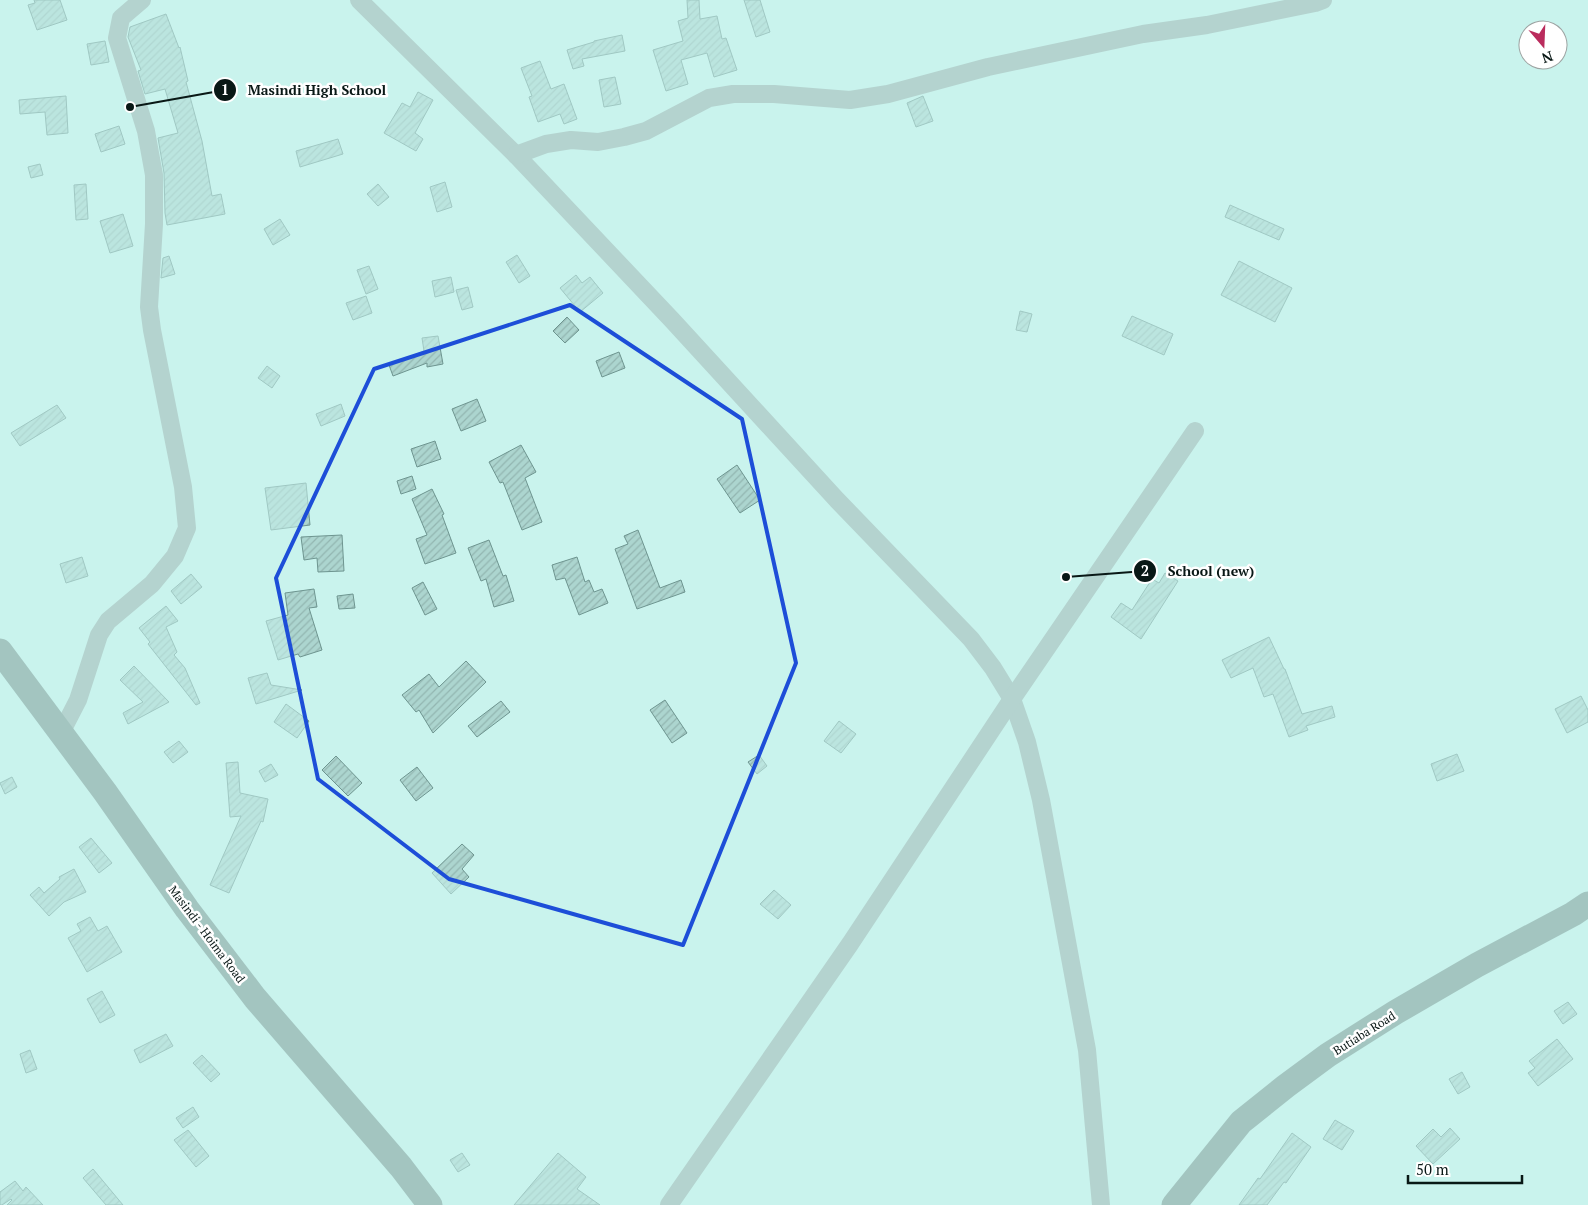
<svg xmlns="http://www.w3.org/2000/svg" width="1588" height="1205" font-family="'PT Serif',serif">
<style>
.building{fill:url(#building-hatch);stroke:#6e9590}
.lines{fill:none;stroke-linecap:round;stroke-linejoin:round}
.street{stroke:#9badaa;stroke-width:18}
.secondary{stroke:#768f8b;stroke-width:25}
.marked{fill:none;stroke:#1d4ed8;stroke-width:4;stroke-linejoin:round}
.labels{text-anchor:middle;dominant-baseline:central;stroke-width:5;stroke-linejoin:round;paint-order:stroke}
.street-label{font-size:12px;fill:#091816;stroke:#fff}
.leader{fill:none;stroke:#091816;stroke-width:2}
.callout-dot{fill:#091816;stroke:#fff;stroke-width:2}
.mark-label{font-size:15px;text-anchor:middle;font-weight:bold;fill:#fff}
.callout-label{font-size:14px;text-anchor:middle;font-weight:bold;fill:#091816;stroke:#fff;stroke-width:5;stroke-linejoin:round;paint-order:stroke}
</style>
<defs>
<pattern id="building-hatch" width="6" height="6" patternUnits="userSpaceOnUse" patternTransform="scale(1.25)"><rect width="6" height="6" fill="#acd5cf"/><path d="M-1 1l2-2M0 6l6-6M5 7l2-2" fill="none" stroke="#93b6b1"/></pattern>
</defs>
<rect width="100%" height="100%" fill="#c9f3ed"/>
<g class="building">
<path d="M 34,0 L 60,0 L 67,20 L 37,30 L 28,5 L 35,3 Z"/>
<path d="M 687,0 L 699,0 L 700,19 L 717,16 L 722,39 L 726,38 L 737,70 L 714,77 L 707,53 L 681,60 L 688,84 L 666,91 L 653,50 L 683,41 L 678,21 L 688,18 Z"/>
<path d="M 744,0 L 760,0 L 770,32 L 756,37 Z"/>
<path d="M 166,14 L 179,48 L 180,47 L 188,81 L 186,82 L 202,141 L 212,196 L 221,194 L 225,214 L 167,225 L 165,213 L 164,173 L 158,138 L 178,133 L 165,89 L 145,94 L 138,71 L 141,70 L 128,37 L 130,27 Z"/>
<path d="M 622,35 L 625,51 L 582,59 L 584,66 L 573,69 L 567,50 L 594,42 L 594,41 Z"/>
<path d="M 105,41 L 109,62 L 91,65 L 87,44 Z"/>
<path d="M 540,61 L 551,89 L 564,84 L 577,119 L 564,124 L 560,114 L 538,122 L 529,97 L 532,96 L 521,68 Z"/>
<path d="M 615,77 L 621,104 L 604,107 L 599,80 Z"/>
<path d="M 418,92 L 433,100 L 415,133 L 423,139 L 416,151 L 384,133 L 402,103 L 410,107 Z"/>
<path d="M 66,96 L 68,133 L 47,135 L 45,112 L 20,114 L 19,100 Z"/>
<path d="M 923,96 L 933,121 L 916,127 L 907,103 Z"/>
<path d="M 119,126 L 125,144 L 101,152 L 95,134 Z"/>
<path d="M 338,139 L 343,154 L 300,167 L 296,151 Z"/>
<path d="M 40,164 L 43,175 L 31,178 L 28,167 Z"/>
<path d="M 445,182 L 452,207 L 437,212 L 430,187 Z"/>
<path d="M 86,184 L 88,219 L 76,220 L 74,185 Z"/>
<path d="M 378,184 L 389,197 L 378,206 L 367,194 Z"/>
<path d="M 1230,205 L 1284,229 L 1279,240 L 1225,217 Z"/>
<path d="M 123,214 L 133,246 L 110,253 L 100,221 Z"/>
<path d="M 280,219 L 290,235 L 273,245 L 264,229 Z"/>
<path d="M 517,255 L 530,276 L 519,283 L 506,262 Z"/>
<path d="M 169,256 L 175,274 L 161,278 L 163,258 Z"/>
<path d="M 1239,261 L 1292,288 L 1275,322 L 1221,295 Z"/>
<path d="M 369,266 L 378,289 L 366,294 L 357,270 Z"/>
<path d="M 576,275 L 582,283 L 590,277 L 603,293 L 580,312 L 560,288 Z"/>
<path d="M 451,277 L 454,292 L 435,297 L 432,281 Z"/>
<path d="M 468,287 L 473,307 L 462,310 L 456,290 Z"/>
<path d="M 366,296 L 372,313 L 353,320 L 346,303 Z"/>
<path d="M 1020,311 L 1032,314 L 1027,332 L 1016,330 Z"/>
<path d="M 1132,316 L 1173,334 L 1164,355 L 1122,336 Z"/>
<path d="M 567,317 L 579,330 L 565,343 L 553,331 Z"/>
<path d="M 438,336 L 443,364 L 427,367 L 427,363 L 393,376 L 389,365 L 424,351 L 422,338 Z"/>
<path d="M 619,352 L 625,368 L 602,377 L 596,361 Z"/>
<path d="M 267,366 L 280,376 L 272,388 L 258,378 Z"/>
<path d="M 477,399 L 486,421 L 461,431 L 452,409 Z"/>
<path d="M 341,404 L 345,416 L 321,426 L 316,414 Z"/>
<path d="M 57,405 L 66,418 L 20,446 L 11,433 Z"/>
<path d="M 435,441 L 441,459 L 417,467 L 411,449 Z"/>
<path d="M 521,445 L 536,472 L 525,478 L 542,522 L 522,530 L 503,482 L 500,483 L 489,462 Z"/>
<path d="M 737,465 L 760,500 L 740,513 L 717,479 Z"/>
<path d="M 412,476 L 416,489 L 401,494 L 397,481 Z"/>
<path d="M 306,483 L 310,525 L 271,530 L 265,488 Z"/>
<path d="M 432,489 L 444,514 L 442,515 L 456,553 L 425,564 L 416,539 L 427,535 L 412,499 Z"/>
<path d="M 638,530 L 660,588 L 681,580 L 685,592 L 637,609 L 615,549 L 628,544 L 624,536 Z"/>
<path d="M 342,535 L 344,571 L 318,572 L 317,558 L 304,560 L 301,537 Z"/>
<path d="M 489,540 L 503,576 L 506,575 L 514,601 L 494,607 L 486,579 L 481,581 L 468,548 Z"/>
<path d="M 82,557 L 88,576 L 66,583 L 60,564 Z"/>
<path d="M 577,557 L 585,582 L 589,580 L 594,592 L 602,589 L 608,603 L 579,615 L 565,578 L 556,580 L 552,565 Z"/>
<path d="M 1165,573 L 1178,581 L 1141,639 L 1111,617 L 1121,603 L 1132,610 L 1152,579 L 1159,583 Z"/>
<path d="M 191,574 L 202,587 L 181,604 L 171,591 Z"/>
<path d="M 423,582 L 437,609 L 425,615 L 412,588 Z"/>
<path d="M 314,589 L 317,607 L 309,608 L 322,650 L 300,657 L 298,654 L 278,660 L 266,621 L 288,615 L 285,593 Z"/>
<path d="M 353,594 L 355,608 L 339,609 L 337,596 Z"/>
<path d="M 166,606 L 178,621 L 166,627 L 177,652 L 174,655 L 185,668 L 200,703 L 196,705 L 148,644 L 150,642 L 139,628 Z"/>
<path d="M 1269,637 L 1284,669 L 1285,669 L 1302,714 L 1332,706 L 1335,717 L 1306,726 L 1308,730 L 1289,737 L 1273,694 L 1264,697 L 1253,668 L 1231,678 L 1222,660 Z"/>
<path d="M 466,661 L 486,682 L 433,733 L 419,710 L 416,712 L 402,695 L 429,674 L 439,687 Z"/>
<path d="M 134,666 L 169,702 L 128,724 L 123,713 L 143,702 L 120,680 Z"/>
<path d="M 267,673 L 271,685 L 302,690 L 256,704 L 248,678 Z"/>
<path d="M 1581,696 L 1588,710 L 1588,722 L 1567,733 L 1555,709 Z"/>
<path d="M 665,700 L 687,733 L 672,743 L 650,710 Z"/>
<path d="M 501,701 L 510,712 L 477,737 L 468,726 Z"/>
<path d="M 286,704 L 309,721 L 297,738 L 274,722 Z"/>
<path d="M 839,721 L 856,734 L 841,753 L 824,741 Z"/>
<path d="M 179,741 L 188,752 L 173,763 L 164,752 Z"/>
<path d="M 1457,754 L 1464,771 L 1437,781 L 1431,764 Z"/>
<path d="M 759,755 L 767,766 L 757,774 L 748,762 Z"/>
<path d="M 336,756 L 362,783 L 348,796 L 322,770 Z"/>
<path d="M 238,762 L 240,793 L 268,799 L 263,822 L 261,821 L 229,893 L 210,885 L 241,816 L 230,817 L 226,763 Z"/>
<path d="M 271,764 L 278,775 L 265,782 L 259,771 Z"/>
<path d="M 417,767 L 433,788 L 416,801 L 400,780 Z"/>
<path d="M 12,777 L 17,787 L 5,794 L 0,783 Z"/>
<path d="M 91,838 L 112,863 L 99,873 L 79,847 Z"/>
<path d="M 462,844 L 474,855 L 462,869 L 469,877 L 451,894 L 432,873 Z"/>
<path d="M 74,869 L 86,892 L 64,902 L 49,916 L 30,895 L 39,887 L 44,893 L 60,879 L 59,877 Z"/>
<path d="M 774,890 L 791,905 L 778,919 L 760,904 Z"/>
<path d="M 90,917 L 98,931 L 107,926 L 122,952 L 87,972 L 68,938 L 81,931 L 77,924 Z"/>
<path d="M 102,991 L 115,1015 L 100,1023 L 87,999 Z"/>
<path d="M 1568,1002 L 1577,1014 L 1563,1024 L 1554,1011 Z"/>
<path d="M 166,1034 L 173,1046 L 140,1063 L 134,1050 Z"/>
<path d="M 1557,1039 L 1573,1059 L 1538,1086 L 1528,1073 L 1535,1068 L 1529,1061 Z"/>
<path d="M 30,1050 L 37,1069 L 26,1073 L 20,1054 Z"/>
<path d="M 202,1055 L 220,1074 L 211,1082 L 193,1063 Z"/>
<path d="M 1462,1072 L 1470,1087 L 1458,1094 L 1449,1079 Z"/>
<path d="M 193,1107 L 199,1117 L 183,1128 L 176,1118 Z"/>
<path d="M 1335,1120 L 1354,1131 L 1342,1150 L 1323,1139 Z"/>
<path d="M 1450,1128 L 1460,1139 L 1433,1164 L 1416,1146 L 1433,1129 L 1441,1137 Z"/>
<path d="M 188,1130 L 209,1156 L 196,1167 L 174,1140 Z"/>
<path d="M 1292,1133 L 1311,1147 L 1286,1183 L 1284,1182 L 1267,1205 L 1239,1205 L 1258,1178 L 1260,1179 Z"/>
<path d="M 462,1153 L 470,1165 L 458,1172 L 450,1160 Z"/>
<path d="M 558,1153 L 586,1177 L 577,1189 L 600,1205 L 514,1205 Z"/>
<path d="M 93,1169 L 123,1205 L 106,1205 L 83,1178 Z"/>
<path d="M 15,1181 L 23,1191 L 26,1187 L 43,1205 L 7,1205 L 12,1200 L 11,1199 L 2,1205 L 0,1205 L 0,1192 Z"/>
</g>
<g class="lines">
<g class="street">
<path d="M 359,0 L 516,155 L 672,320 L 837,500 L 971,639 L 993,668 L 1012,699 L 1027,742 L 1041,800 L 1087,1050 L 1101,1205"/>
<path d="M 516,155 L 546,144 L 571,140 L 598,142 L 624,137 L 646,131 L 709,98 L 733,94 L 774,94 L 850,100 L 888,94 L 988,67 L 1143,34 L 1207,25 L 1315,3 L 1323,0"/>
<path d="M 61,733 L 78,700 L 99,635 L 108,621 L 152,584 L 175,556 L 187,528 L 183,487 L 152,330 L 149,307 L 154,224 L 154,175 L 146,131 L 117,38 L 121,18 L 142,0"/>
<path d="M 669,1205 L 850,944 L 1012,699 L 1195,431"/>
</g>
<g class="secondary">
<path d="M 0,651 L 105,792 L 187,909 L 255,998 L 401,1167 L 430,1205"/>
<path d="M 1174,1205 L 1241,1122 L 1286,1086 L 1328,1055 L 1396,1012 L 1477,965 L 1573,914 L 1588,904"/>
</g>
</g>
<path d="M0 0H1588V1205H0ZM 570,305 L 742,419 L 796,663 L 683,945 L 449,879 L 318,779 L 276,578 L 374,369 Z" fill="#c9f3ed" fill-opacity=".55" fill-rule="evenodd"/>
<path class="marked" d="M 570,305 L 742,419 L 796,663 L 683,945 L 449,879 L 318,779 L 276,578 L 374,369 Z"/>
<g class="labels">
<g class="street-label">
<text transform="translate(207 934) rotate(53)">Masindi - Hoima Road</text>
<text transform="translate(1364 1033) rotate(-32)">Butiaba Road</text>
</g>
</g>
<path class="leader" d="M130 107L225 90M1066 577L1145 571"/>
<g class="callout-dot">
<circle cx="130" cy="107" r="5"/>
<circle cx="1066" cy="577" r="5"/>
<circle cx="225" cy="90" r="12"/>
<circle cx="1145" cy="571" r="12"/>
</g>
<g class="mark-label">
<text x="225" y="95">1</text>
<text x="1145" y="576">2</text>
</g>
<g class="callout-label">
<text x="317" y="95">Masindi High School</text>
<text x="1211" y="576">School (new)</text>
</g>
<g transform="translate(1543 45) rotate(161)"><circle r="24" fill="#ffffff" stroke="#9da3a2"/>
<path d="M0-4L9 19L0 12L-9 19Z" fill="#ba2c5d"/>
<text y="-8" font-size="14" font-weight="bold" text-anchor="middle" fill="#091816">N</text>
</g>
<path d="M1408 1175v8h114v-8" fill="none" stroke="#091816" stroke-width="2.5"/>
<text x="1416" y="1175" font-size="15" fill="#091816" stroke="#ffffff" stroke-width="4" paint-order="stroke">50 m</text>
</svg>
